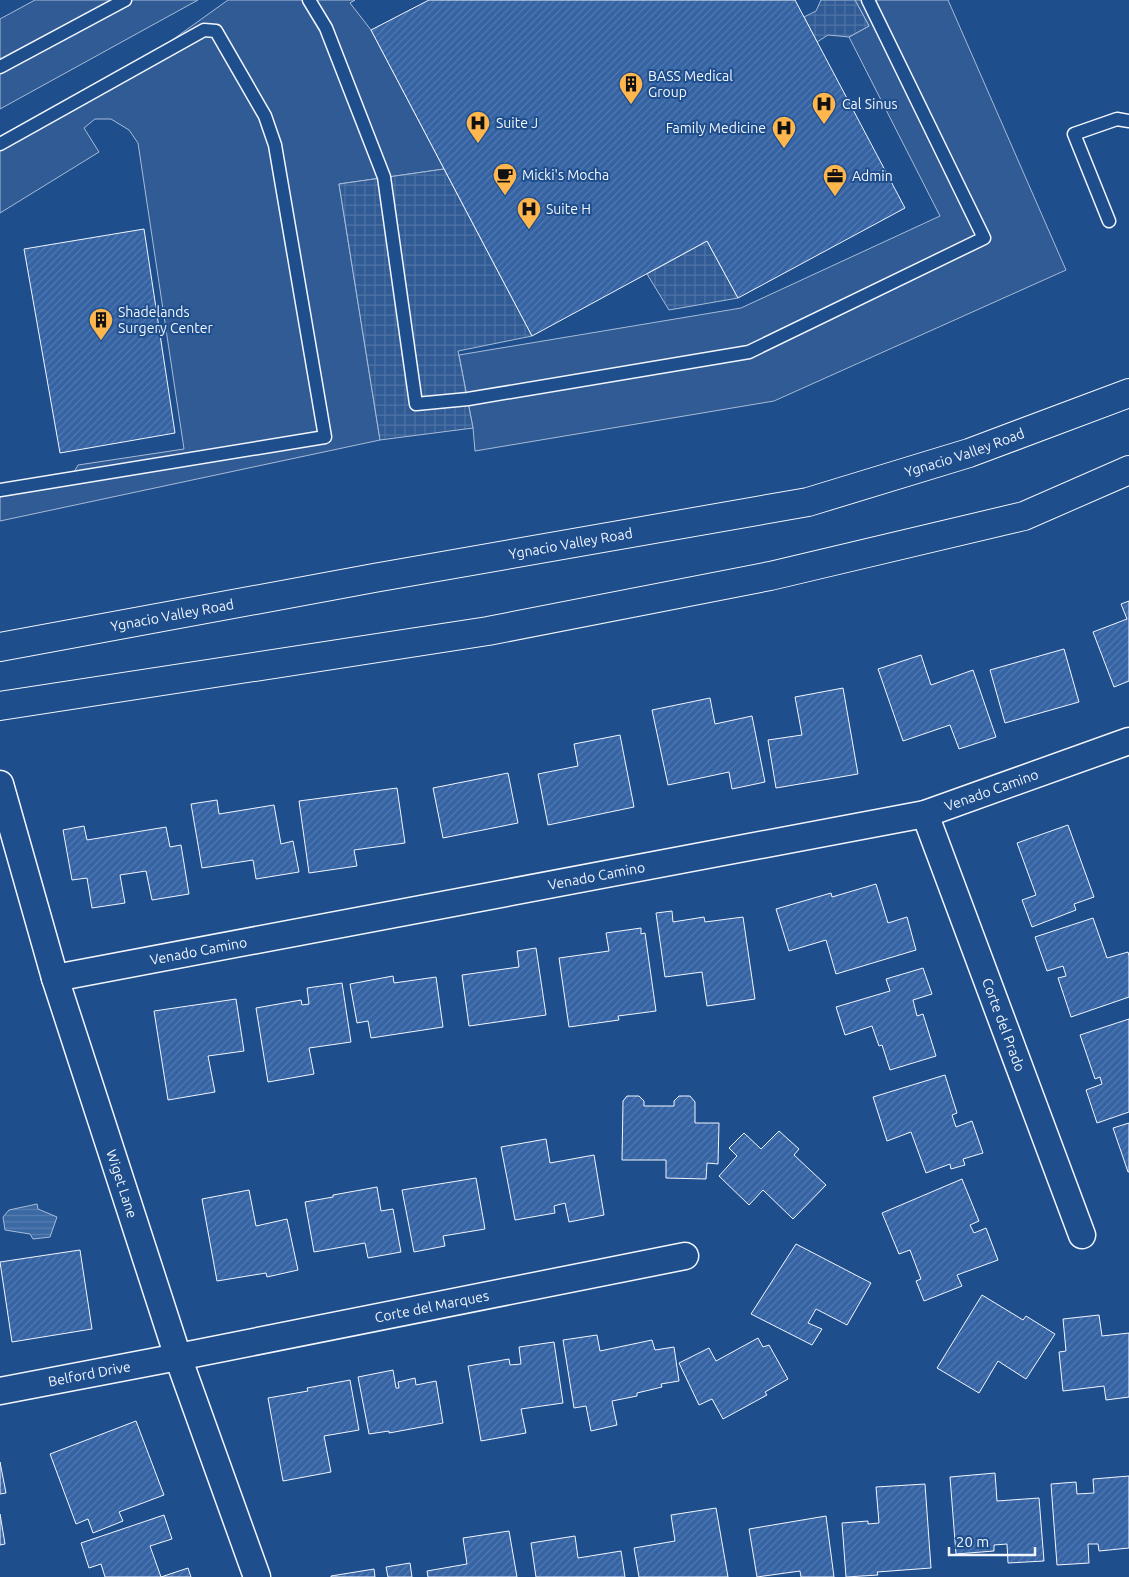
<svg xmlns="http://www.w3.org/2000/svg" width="1129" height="1577" font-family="Ubuntu,sans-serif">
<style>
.parking{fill:#305b95;stroke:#a8bbd7}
.plaza{fill:url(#plaza-grid);stroke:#a8bbd7}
.water{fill:url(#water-rules);stroke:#a8bbd7}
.building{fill:url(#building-hatch);stroke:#f2f6ff}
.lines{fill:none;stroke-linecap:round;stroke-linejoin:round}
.lane-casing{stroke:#f2f6ff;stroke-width:15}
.street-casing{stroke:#f2f6ff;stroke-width:29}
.highway-casing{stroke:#f2f6ff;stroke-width:30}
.lane{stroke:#1f4e8c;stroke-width:12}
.street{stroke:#1f4e8c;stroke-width:26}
.highway{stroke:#1f4e8c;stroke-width:28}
.labels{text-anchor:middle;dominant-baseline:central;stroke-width:4;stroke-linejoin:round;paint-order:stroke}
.poi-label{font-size:14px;fill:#f2f6ff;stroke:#1f4e8c;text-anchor:start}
.street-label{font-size:14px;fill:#f2f6ff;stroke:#1f4e8c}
</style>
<defs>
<pattern id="plaza-grid" width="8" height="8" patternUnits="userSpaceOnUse" patternTransform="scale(1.25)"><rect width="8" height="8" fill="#305b95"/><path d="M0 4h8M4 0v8" fill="none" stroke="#4e73a5"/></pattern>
<pattern id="water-rules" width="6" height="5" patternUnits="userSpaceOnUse" patternTransform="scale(1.25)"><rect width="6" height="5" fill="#3b69a3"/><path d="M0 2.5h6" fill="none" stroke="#587fb1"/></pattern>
<pattern id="building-hatch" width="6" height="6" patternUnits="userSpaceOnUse" patternTransform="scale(1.25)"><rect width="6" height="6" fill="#3563a3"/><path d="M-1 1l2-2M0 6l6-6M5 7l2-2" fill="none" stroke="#537ab1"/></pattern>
</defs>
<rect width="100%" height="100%" fill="#1f4e8c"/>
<g class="parking">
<path d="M 35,0 L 198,0 L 0,109 L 0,19 Z"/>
<path d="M 228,0 L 355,0 L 350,3 L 371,30 L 444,169 L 339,184 L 380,440 L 0,521 L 0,489 L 72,476 L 78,465 L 184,449 L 138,143 L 129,130 L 111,119 L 95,119 L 84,128 L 99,152 L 0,213 L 0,145 L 122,76 Z"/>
<path d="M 855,0 L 948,0 L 1066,270 L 774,401 L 475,451 L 473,428 L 459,355 L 741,308 L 940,216 L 849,37 L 869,26 Z"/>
</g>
<g class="plaza">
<path d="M 821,0 L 855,0 L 869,26 L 849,37 L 828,35 L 817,42 L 804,17 L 816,11 Z"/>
<path d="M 444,169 L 532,336 L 458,351 L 473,428 L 380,440 L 339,184 Z"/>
<path d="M 707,241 L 738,298 L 669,310 L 647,274 Z"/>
</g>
<path class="water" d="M 37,1204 L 38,1209 L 57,1217 L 50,1237 L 33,1239 L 30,1234 L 5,1230 L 3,1217 L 9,1210 Z"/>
<g class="building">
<path d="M 429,0 L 795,0 L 905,208 L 738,298 L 707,241 L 532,336 L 371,30 Z"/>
<path d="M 144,229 L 175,433 L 60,453 L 24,249 Z"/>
<path d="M 1129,601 L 1129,681 L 1114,687 L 1093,632 L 1127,619 L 1121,604 Z"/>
<path d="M 1064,649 L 1079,702 L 1005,723 L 990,670 Z"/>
<path d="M 921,655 L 931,685 L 973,670 L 996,737 L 959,749 L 950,725 L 903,741 L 878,669 Z"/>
<path d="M 843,688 L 858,774 L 776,788 L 768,740 L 802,735 L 795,697 Z"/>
<path d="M 710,698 L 715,724 L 752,716 L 765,782 L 732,789 L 729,772 L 668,785 L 652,710 Z"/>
<path d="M 620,735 L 634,807 L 548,825 L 538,774 L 578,766 L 574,744 Z"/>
<path d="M 508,773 L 518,823 L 443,838 L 433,788 Z"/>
<path d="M 397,788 L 405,843 L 354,850 L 357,866 L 309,873 L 299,801 Z"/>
<path d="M 217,800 L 219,814 L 274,805 L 281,844 L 293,841 L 299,872 L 256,879 L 253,860 L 202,868 L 191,804 Z"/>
<path d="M 1068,825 L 1094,897 L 1074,904 L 1076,910 L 1032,927 L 1022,900 L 1036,895 L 1017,843 Z"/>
<path d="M 84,826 L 87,840 L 166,827 L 170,847 L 181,845 L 189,894 L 152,900 L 146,871 L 120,875 L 125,903 L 92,908 L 87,878 L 72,880 L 63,830 Z"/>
<path d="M 876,884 L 888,923 L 907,917 L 916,950 L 836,974 L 826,940 L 789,951 L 776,909 L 831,893 L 832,897 Z"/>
<path d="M 672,911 L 673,922 L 704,917 L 705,922 L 743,917 L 755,999 L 707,1006 L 702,972 L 665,977 L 656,913 Z"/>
<path d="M 1093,918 L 1107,958 L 1128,952 L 1129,956 L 1129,997 L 1071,1017 L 1058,978 L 1066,976 L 1063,966 L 1047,971 L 1035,937 Z"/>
<path d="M 641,928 L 641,934 L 645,933 L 656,1011 L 618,1016 L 619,1020 L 569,1027 L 559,958 L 609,951 L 606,933 Z"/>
<path d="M 536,948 L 546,1015 L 469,1026 L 462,975 L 519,967 L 517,951 Z"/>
<path d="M 923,968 L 932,994 L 913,1000 L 917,1016 L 923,1014 L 936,1056 L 890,1070 L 882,1045 L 879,1046 L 872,1026 L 845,1035 L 836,1007 L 890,991 L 886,979 Z"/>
<path d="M 393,976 L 394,983 L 436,977 L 443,1027 L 371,1038 L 368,1021 L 357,1023 L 350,984 Z"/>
<path d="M 342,983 L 351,1042 L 309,1048 L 314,1074 L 268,1082 L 256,1008 L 301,1000 L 302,1005 L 309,1004 L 307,988 Z"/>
<path d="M 236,999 L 244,1051 L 208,1056 L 215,1092 L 168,1100 L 154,1011 Z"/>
<path d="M 1129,1019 L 1129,1112 L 1097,1123 L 1086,1090 L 1102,1084 L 1100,1077 L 1095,1079 L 1080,1035 Z"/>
<path d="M 945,1075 L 957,1113 L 952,1115 L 956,1127 L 972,1121 L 983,1153 L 963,1159 L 965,1165 L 951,1169 L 950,1164 L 926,1173 L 911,1132 L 887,1141 L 873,1097 Z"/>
<path d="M 627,1096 L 639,1096 L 644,1101 L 644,1106 L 674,1106 L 674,1101 L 679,1096 L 690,1096 L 695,1102 L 695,1123 L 719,1123 L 718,1164 L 707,1163 L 706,1179 L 666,1178 L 666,1160 L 622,1160 L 623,1101 Z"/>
<path d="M 1129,1123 L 1129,1172 L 1128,1172 L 1113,1128 Z"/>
<path d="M 779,1131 L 799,1149 L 794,1155 L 826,1185 L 793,1219 L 763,1190 L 749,1205 L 719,1176 L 737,1156 L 729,1148 L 744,1133 L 761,1149 Z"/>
<path d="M 546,1139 L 550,1163 L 594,1155 L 604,1215 L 569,1222 L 565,1203 L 554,1206 L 555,1213 L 515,1220 L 501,1147 Z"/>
<path d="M 476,1178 L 485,1229 L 443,1236 L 445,1246 L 414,1252 L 402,1190 Z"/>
<path d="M 962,1179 L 979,1221 L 970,1225 L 974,1233 L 986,1228 L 998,1260 L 957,1275 L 962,1286 L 924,1301 L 916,1281 L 921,1279 L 910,1250 L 899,1254 L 882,1213 Z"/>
<path d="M 377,1187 L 381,1211 L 393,1209 L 401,1252 L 368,1258 L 365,1243 L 314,1252 L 305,1202 L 333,1197 L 333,1195 Z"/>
<path d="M 249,1190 L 256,1226 L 287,1219 L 298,1270 L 267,1277 L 266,1273 L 217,1281 L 202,1199 Z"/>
<path d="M 796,1244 L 871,1283 L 847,1325 L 816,1309 L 808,1323 L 822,1329 L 812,1345 L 751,1314 Z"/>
<path d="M 80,1250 L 92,1329 L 12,1342 L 0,1262 Z"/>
<path d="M 982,1295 L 1023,1320 L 1026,1316 L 1055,1334 L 1026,1379 L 998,1361 L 979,1393 L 937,1368 Z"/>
<path d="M 1099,1315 L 1102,1336 L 1129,1333 L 1129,1397 L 1106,1400 L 1104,1386 L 1063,1391 L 1059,1352 L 1066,1351 L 1063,1319 Z"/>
<path d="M 597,1335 L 600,1351 L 652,1340 L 655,1350 L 674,1347 L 679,1381 L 661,1384 L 662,1387 L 637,1393 L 637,1396 L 612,1401 L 617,1425 L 591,1431 L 586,1406 L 574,1408 L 563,1340 Z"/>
<path d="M 758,1338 L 763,1347 L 769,1345 L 788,1379 L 765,1392 L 767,1395 L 723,1419 L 712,1399 L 699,1405 L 679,1363 L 709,1348 L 716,1361 Z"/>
<path d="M 554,1342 L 563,1403 L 521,1409 L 526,1433 L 481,1441 L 468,1366 L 509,1359 L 510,1365 L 521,1364 L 519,1347 Z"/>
<path d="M 393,1370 L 396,1388 L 399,1388 L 398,1382 L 415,1378 L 416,1385 L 436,1381 L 443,1423 L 389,1433 L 389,1431 L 369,1434 L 358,1377 Z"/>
<path d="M 350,1380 L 359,1430 L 324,1436 L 331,1472 L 283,1481 L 268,1398 L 308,1391 L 307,1388 Z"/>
<path d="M 136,1421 L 164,1495 L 119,1512 L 123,1521 L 93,1533 L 88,1519 L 76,1524 L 50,1454 Z"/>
<path d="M 0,1462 L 6,1493 L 0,1494 Z"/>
<path d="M 995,1473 L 997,1501 L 1039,1498 L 1044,1561 L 1008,1563 L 1007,1544 L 994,1545 L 994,1551 L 956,1554 L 950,1477 Z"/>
<path d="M 1129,1476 L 1129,1548 L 1099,1551 L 1098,1544 L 1088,1544 L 1089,1563 L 1057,1565 L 1051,1484 L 1076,1482 L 1077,1494 L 1094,1493 L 1093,1479 Z"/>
<path d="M 925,1484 L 931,1568 L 877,1572 L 878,1575 L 846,1577 L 842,1523 L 868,1521 L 868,1524 L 879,1523 L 876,1487 Z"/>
<path d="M 716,1508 L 728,1577 L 639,1577 L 634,1548 L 675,1541 L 671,1515 Z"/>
<path d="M 0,1514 L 5,1544 L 0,1545 Z"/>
<path d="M 164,1515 L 172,1539 L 150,1546 L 161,1577 L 188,1568 L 191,1577 L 105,1577 L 101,1564 L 89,1568 L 81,1543 Z"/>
<path d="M 826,1516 L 834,1577 L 801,1577 L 800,1571 L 757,1577 L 749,1529 Z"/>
<path d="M 509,1531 L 517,1577 L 428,1577 L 427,1571 L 467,1564 L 463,1538 Z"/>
<path d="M 575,1536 L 578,1558 L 621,1551 L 625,1577 L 536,1577 L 531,1543 Z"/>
<path d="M 410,1563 L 412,1577 L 388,1577 L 386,1567 Z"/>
<path d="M 374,1569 L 375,1577 L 331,1577 L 331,1576 Z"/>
</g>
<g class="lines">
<defs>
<g id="lane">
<path d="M 309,0 L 326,28 L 384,177 L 416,404 L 468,399 L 749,352 L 984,238 L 868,0"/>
<path d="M 0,67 L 125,0"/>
<path d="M 0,144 L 204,30 L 216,31 L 265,116 L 275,145 L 325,437 L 0,490"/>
<path d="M 1109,221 L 1074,134 L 1117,119 L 1129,121"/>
</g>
<g id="street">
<path id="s1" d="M 0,784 L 55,978 L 178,1357 L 257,1577"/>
<path id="s2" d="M 925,814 L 1082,1235"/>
<path id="s3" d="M 55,978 L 925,814 L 1129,741"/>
<path id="s4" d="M 0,1391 L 178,1357 L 685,1256"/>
</g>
<g id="highway">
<path id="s5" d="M 0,647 L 374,578 L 808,502 L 969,453 L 1129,393"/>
<path d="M 0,706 L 488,631 L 770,576 L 1024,516 L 1129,470"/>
</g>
</defs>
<use href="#lane" class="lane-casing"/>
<use href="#street" class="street-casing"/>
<use href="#highway" class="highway-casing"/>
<use href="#lane" class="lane"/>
<use href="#street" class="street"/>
<use href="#highway" class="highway"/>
</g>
<defs>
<symbol id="building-pin" viewBox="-11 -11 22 30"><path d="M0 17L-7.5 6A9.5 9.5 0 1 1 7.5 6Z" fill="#ffb74d" stroke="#1f4e8c"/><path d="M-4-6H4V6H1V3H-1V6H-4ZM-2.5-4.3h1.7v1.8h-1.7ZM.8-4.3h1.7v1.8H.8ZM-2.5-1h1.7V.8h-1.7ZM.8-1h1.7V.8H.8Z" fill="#111"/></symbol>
<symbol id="hospital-pin" viewBox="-11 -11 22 30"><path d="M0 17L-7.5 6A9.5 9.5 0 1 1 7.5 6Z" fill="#ffb74d" stroke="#1f4e8c"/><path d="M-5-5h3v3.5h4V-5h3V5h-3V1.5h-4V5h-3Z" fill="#111"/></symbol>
<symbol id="cafe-pin" viewBox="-11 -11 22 30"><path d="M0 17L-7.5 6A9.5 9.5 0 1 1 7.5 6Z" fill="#ffb74d" stroke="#1f4e8c"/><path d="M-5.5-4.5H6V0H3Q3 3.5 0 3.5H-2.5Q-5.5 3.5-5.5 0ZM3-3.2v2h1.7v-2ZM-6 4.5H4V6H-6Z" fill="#111"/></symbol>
<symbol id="office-pin" viewBox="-11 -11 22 30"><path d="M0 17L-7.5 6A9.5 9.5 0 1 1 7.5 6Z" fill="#ffb74d" stroke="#1f4e8c"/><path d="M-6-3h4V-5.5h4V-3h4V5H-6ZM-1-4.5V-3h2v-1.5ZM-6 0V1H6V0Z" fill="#111"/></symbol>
</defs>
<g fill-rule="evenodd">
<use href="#building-pin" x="617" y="70" width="28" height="38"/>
<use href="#hospital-pin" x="810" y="90" width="28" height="38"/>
<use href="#hospital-pin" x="464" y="109" width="28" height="38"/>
<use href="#hospital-pin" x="770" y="114" width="28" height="38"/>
<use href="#cafe-pin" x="491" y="161" width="28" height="38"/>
<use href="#office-pin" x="821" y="162" width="28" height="38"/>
<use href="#hospital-pin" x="515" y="195" width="28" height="38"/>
<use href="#building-pin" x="87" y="306" width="28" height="38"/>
</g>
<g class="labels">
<g class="poi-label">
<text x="648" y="76">BASS Medical<tspan x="648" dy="16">Group</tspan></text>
<text x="842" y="104">Cal Sinus</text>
<text x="496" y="123">Suite J</text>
<text x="766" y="128" text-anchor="end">Family Medicine</text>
<text x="522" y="175">Micki's Mocha</text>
<text x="852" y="176">Admin</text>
<text x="546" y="209">Suite H</text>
<text x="118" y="312">Shadelands<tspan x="118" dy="16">Surgery Center</tspan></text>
</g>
<g class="street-label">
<text stroke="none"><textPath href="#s5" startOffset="985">Ygnacio Valley Road</textPath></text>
<text stroke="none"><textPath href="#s5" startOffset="580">Ygnacio Valley Road</textPath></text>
<text stroke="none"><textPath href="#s5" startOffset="175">Ygnacio Valley Road</textPath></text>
<text stroke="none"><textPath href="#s3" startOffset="956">Venado Camino</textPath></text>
<text stroke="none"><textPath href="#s3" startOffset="551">Venado Camino</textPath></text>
<text stroke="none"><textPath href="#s3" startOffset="146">Venado Camino</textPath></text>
<text stroke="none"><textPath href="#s2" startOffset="225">Corte del Prado</textPath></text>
<text stroke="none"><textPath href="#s1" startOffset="418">Wiget Lane</textPath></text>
<text stroke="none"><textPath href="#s4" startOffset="440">Corte del Marques</textPath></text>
<text stroke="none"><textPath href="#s4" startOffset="91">Belford Drive</textPath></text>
</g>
</g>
<path d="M949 1547v8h86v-8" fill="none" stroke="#f2f6ff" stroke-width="2.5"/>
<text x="956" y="1547" font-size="15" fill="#f2f6ff" stroke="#1f4e8c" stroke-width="4" paint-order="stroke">20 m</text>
</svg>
